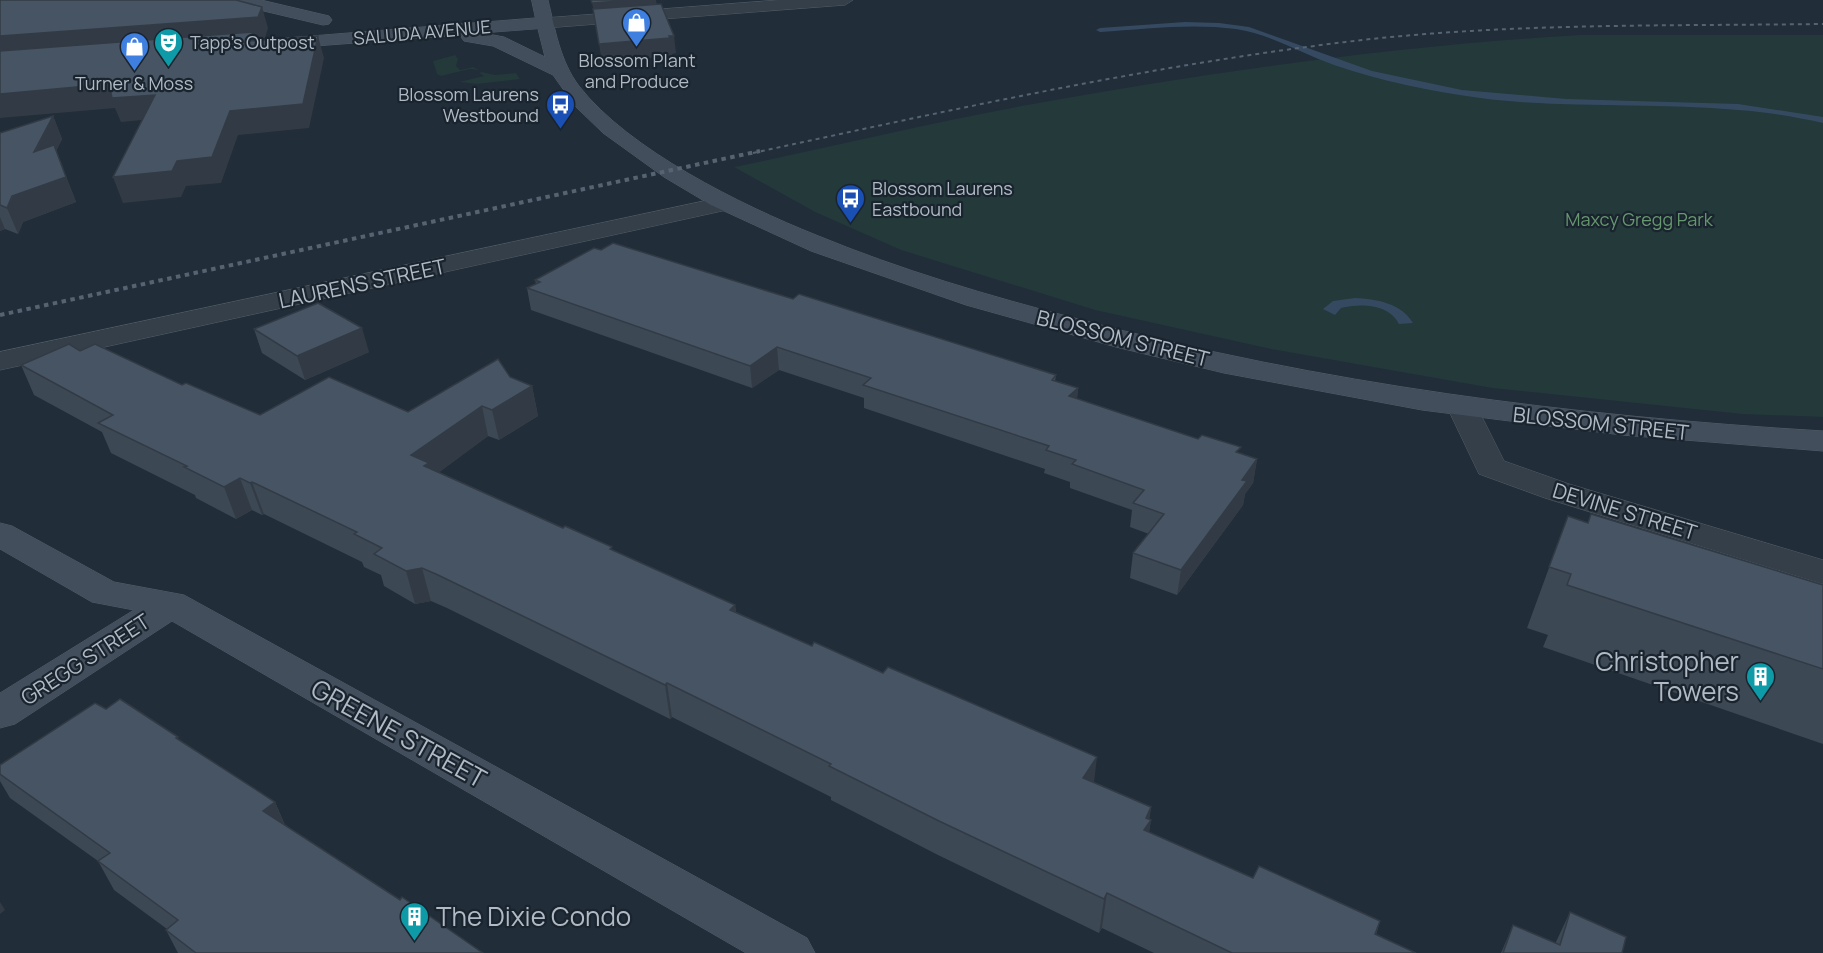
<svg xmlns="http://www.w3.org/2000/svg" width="1823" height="953" font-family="Manrope,sans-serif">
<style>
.green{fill:#23393a}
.water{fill:#354a61}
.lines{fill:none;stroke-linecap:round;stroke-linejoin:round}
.stream{fill:#354a61;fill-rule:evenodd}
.street-casing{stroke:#525d67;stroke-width:1}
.secondary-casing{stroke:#525d67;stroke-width:1}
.street{fill:#353f4a;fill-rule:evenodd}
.secondary{fill:#434e5d;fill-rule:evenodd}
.rail-far1{stroke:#566371;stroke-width:2;stroke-dasharray:4 4;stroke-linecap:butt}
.rail{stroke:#566371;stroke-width:4;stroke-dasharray:4.5 4.5;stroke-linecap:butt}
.wall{fill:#3d4855}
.shaded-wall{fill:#323b45}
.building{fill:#475463;stroke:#323b45;stroke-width:1.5}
.labels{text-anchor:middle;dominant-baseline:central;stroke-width:4.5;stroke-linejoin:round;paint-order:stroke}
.far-street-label{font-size:18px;fill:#afbac6;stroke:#1a242e}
.far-poi-label{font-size:18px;fill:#afbac6;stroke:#1a242e;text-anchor:start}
.far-park-label{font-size:18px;fill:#66976e;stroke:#1a242e}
.street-label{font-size:21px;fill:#afbac6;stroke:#1a242e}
.near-poi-label{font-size:26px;fill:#afbac6;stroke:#1a242e;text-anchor:end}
.near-street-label{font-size:26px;fill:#afbac6;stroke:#1a242e}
</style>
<rect width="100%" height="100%" fill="#212d39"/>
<g class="green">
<path d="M 1580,35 L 1823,35 L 1823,417 L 1742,414 L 1492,388 L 1271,349 L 1095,310 L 901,250 L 815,212 L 734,167 C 831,147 928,123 1027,105 C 1210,72 1394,46 1580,35 Z"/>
<path d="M 455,55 L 458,59 L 456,66 L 460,70 L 473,67 L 479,70 L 470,69 L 441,76 L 437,74 L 433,61 Z"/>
<path d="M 482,72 L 495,75 L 516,73 L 520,79 L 477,84 L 459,82 L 484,76 L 479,73 Z"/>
</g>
<path class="water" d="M 1355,298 C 1376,299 1401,303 1413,323 L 1399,324 C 1389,304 1361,303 1341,308 L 1335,315 L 1323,309 L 1333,301 Z"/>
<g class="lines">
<path class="stream" d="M 1185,22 L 1219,23 L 1249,27 L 1372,71 L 1462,90 L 1566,99 L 1738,104 L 1823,117 L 1823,123 C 1795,117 1767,112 1738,110 C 1652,102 1565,109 1480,98 C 1430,91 1381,81 1334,65 C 1301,53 1270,34 1236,29 C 1191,23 1145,29 1100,32 L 1096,30 L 1100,28 Z"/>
<defs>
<g id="street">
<path d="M 779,0 L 853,0 L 845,5 L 545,28 L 539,27 L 536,23 L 539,19 L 545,18 Z"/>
<path d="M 723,197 L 731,199 L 735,204 L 731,209 L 0,370 L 0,352 Z"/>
<path d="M 1462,398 L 1473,401 L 1477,407 L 1504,461 L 1569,484 L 1823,560 L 1823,584 L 1545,498 L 1479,474 L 1447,407 L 1451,401 Z"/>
</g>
<g id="secondary">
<path d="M 232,0 L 261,0 L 329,16 L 332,20 L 329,24 L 323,25 L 234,4 Z"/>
<path d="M 532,0 L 548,0 C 555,29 560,61 579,86 C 629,150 741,205 816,235 C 901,270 989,296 1078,319 C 1322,384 1571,416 1823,431 L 1823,451 L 1622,435 L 1422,410 L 1224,373 L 1116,347 L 966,305 L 811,251 L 711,205 L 664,177 L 603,133 L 575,106 L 553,75 L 493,46 L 464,41 L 461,37 L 463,35 L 274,49 L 268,48 L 265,44 L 268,40 L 274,39 L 535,18 ZM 538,29 L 545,57 L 504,37 L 482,33 Z"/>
<path d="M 0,523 L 12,526 L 114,582 L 184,595 L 807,938 L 815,953 L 746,953 L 172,621 L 15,724 L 0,728 L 0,693 L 134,610 L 92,602 L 0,549 Z"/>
</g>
</defs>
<use href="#street" class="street-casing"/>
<use href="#secondary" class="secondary-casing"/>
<use href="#street" class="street"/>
<use href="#secondary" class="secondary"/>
<path class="rail-far1" d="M 753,153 C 955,109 1156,64 1362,40 C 1515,23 1669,26 1823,24"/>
<path class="rail" d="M 0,315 L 760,151"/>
</g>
<g class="wall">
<path d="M 53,116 L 62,139 L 56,151 L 76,202 L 23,222 L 18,234 L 5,229 L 0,231 L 0,133 Z"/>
<path d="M 535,280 L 793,299 L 1056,375 L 1055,381 L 1078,388 L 1077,399 L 1257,459 L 1253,483 L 1245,494 L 1243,505 L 1177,595 L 1130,578 L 1133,553 L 1149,534 L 1130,527 L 1132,510 L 1070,488 L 1070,482 L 1044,473 L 1045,469 L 864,408 L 864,398 L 779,370 L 752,388 L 531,310 L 527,288 L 536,284 Z"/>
<path d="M 254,329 L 369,352 L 305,380 L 262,353 Z"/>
<path d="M 80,351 L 182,385 L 260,415 L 408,412 L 510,377 L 532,386 L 538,416 L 499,440 L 488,436 L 439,472 L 735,605 L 736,612 L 1094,782 L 1151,807 L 1149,819 L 1151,820 L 1149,832 L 1253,878 L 1380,921 L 1376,935 L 1416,953 L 1154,953 L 1102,928 L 1099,933 L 938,855 L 831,800 L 831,797 L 672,717 L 670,719 L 447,608 L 431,601 L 415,604 L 384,586 L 381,575 L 364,567 L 362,562 L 264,514 L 262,515 L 252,510 L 236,519 L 196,498 L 195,495 L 111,453 L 102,432 L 34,395 L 21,365 Z"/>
<path d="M 1568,516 L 1588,523 L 1823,585 L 1823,744 L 1543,647 L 1548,635 L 1527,628 Z"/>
<path d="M 106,709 L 180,741 L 275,802 L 285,825 L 483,953 L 178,953 L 166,930 L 167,929 L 114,890 L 98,861 L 10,798 L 0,781 L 0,765 Z"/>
<path d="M 1570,912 L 1622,953 L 1501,953 L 1513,925 L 1555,944 Z"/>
</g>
<g class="shaded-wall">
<path d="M 635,0 L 656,0 L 657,7 L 594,12 L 592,3 Z"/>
<path d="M 262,7 L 268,28 L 265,38 L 255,39 L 260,54 L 0,59 L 0,36 Z"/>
<path d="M 318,36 L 324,58 L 309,128 L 238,135 L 221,183 L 186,186 L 181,197 L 123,203 L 113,177 L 177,161 L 230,111 Z"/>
<path d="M 674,36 L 676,53 L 672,54 L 672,56 L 602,62 L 599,44 Z"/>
<path d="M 109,84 L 155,95 L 163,118 L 121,122 L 115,108 L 0,118 L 0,94 Z"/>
<path d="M 53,116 L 62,139 L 56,151 L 76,202 L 23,222 L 18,234 L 7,208 Z"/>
<path d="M 0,217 L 5,229 L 0,231 Z"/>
<path d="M 362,328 L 369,352 L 305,380 L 297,356 Z"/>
<path d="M 777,347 L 779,370 L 752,388 L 750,366 Z"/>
<path d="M 532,386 L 538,416 L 499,440 L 492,410 Z"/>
<path d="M 1078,388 L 1076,411 L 1069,396 Z"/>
<path d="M 482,406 L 488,436 L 433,477 L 411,455 Z"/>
<path d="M 1257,459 L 1253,483 L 1245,494 L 1243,505 L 1177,595 L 1181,570 L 1242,480 Z"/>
<path d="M 240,478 L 252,510 L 236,519 L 224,487 Z"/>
<path d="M 252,482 L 264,514 L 262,515 L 250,483 Z"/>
<path d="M 422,568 L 431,601 L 415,604 L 406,571 Z"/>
<path d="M 735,605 L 739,638 L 730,610 Z"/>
<path d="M 667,683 L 672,717 L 670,719 L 665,685 Z"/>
<path d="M 1097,757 L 1093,791 L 1083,778 Z"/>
<path d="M 275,802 L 287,831 L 263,811 Z"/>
<path d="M 1151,807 L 1149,823 L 1151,820 L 1145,854 L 1139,865 L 1146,818 Z"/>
<path d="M 1107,893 L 1102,928 L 1099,933 L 1104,899 Z"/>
<path d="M 0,902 L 5,910 L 0,914 Z"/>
</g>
<g class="building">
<path d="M 0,0 L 236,0 L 262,7 L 258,17 L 0,36 Z"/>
<path d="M 591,0 L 635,0 L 592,3 Z"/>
<path d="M 661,4 L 674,36 L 669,36 L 670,38 L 599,44 L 593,9 Z"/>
<path d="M 253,32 L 250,41 L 318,36 L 303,104 L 230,111 L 212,157 L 177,161 L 172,171 L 113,177 L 155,95 L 112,98 L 109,84 L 0,94 L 0,51 Z"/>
<path d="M 53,116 L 34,152 L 54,145 L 66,177 L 12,196 L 7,208 L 0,205 L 0,133 Z"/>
<path d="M 613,243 L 793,299 L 799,294 L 1056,375 L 1052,380 L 1078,388 L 1069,396 L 1198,439 L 1202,435 L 1241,447 L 1236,452 L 1257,459 L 1242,480 L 1247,481 L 1181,570 L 1133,553 L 1164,514 L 1133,503 L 1144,490 L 1072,464 L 1076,460 L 1046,450 L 1049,446 L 863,385 L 871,378 L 777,347 L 750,366 L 527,288 L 540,282 L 535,280 L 594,248 L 601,250 Z"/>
<path d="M 318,303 L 362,328 L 297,356 L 254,329 Z"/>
<path d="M 69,344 L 80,351 L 95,344 L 182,385 L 186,383 L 260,415 L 329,377 L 408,412 L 498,359 L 510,377 L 532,386 L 492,410 L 482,406 L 411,455 L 429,463 L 424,466 L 563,528 L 565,526 L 612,547 L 610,549 L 735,605 L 730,610 L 812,646 L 814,642 L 883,673 L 888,667 L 1097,757 L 1083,778 L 1151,807 L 1146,818 L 1151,820 L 1144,830 L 1253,878 L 1259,866 L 1380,921 L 1375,934 L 1416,953 L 1232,953 L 1107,893 L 1104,899 L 939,821 L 829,766 L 831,764 L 667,683 L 665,685 L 438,575 L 422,568 L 406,571 L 374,554 L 382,548 L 354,534 L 357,532 L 252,482 L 250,483 L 240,478 L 224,487 L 184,467 L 187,466 L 98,423 L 113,415 L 21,365 Z"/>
<path d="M 1591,514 L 1823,585 L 1823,669 L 1567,585 L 1571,574 L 1549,567 L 1568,516 L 1588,523 Z"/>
<path d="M 120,699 L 178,737 L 176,738 L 275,802 L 263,811 L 400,900 L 402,897 L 483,953 L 196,953 L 166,930 L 178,920 L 98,861 L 110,853 L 0,774 L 0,765 L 95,703 L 106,709 Z"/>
<path d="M 1570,912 L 1626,937 L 1622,953 L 1503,953 L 1513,925 L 1560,945 Z"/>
</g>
<defs>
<symbol id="shop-pin" viewBox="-11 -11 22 30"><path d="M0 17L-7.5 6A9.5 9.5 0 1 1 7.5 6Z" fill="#3f7fe0" stroke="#1a242e"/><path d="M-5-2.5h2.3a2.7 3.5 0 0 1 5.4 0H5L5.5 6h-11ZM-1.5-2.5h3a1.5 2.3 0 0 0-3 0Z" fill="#fff"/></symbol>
<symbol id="theatre-pin" viewBox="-11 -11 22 30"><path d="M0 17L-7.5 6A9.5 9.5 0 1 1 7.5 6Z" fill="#0f9aa8" stroke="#1a242e"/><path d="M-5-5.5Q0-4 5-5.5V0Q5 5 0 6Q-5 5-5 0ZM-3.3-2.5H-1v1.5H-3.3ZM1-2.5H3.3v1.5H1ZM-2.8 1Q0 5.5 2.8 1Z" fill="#fff"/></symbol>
<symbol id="bus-pin" viewBox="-11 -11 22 30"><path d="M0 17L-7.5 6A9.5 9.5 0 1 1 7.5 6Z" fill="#1a4fb4" stroke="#1a242e"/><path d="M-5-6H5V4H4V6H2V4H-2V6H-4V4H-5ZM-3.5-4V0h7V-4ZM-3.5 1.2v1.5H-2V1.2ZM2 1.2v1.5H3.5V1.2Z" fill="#fff"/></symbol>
<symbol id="building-pin" viewBox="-11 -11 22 30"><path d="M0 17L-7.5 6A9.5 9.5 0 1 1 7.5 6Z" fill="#0f9aa8" stroke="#1a242e"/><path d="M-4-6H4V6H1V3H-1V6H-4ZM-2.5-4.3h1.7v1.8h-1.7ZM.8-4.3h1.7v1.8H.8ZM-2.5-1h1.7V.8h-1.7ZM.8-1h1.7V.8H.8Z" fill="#fff"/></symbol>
</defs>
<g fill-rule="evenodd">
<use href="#shop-pin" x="620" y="6" width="33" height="45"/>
<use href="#theatre-pin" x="152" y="26" width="33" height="45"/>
<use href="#shop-pin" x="118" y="30" width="33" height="45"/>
<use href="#bus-pin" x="544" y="88" width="33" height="45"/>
<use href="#bus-pin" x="834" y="182" width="33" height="45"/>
<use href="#building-pin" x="1744" y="660" width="33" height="45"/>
<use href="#building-pin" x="398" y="900" width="33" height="45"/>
</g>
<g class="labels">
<g class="far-street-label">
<text transform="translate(422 32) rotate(-5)">SALUDA AVENUE</text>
</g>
<g class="far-poi-label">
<text x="190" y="42">Tapp's Outpost</text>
<text x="637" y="60" text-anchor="middle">Blossom Plant<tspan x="637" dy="21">and Produce</tspan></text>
<text x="134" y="83" text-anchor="middle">Turner &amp; Moss</text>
<text x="539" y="94" text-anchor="end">Blossom Laurens<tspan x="539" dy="21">Westbound</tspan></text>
<text x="872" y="188">Blossom Laurens<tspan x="872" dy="21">Eastbound</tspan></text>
</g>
<g class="far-park-label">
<text x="1639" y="219">Maxcy Gregg Park</text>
</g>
<g class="street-label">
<text transform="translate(362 283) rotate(-12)">LAURENS STREET</text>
<text transform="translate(1123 338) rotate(14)">BLOSSOM STREET</text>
<text transform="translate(1601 423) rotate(6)">BLOSSOM STREET</text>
<text transform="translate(1625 511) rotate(17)">DEVINE STREET</text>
<text transform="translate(85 659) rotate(-33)">GREGG STREET</text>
</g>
<g class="near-poi-label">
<text x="1739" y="661">Christopher<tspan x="1739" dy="30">Towers</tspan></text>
<text x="436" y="916" text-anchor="start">The Dixie Condo</text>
</g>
<g class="near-street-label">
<text transform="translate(399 733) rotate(29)">GREENE STREET</text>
</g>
</g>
</svg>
